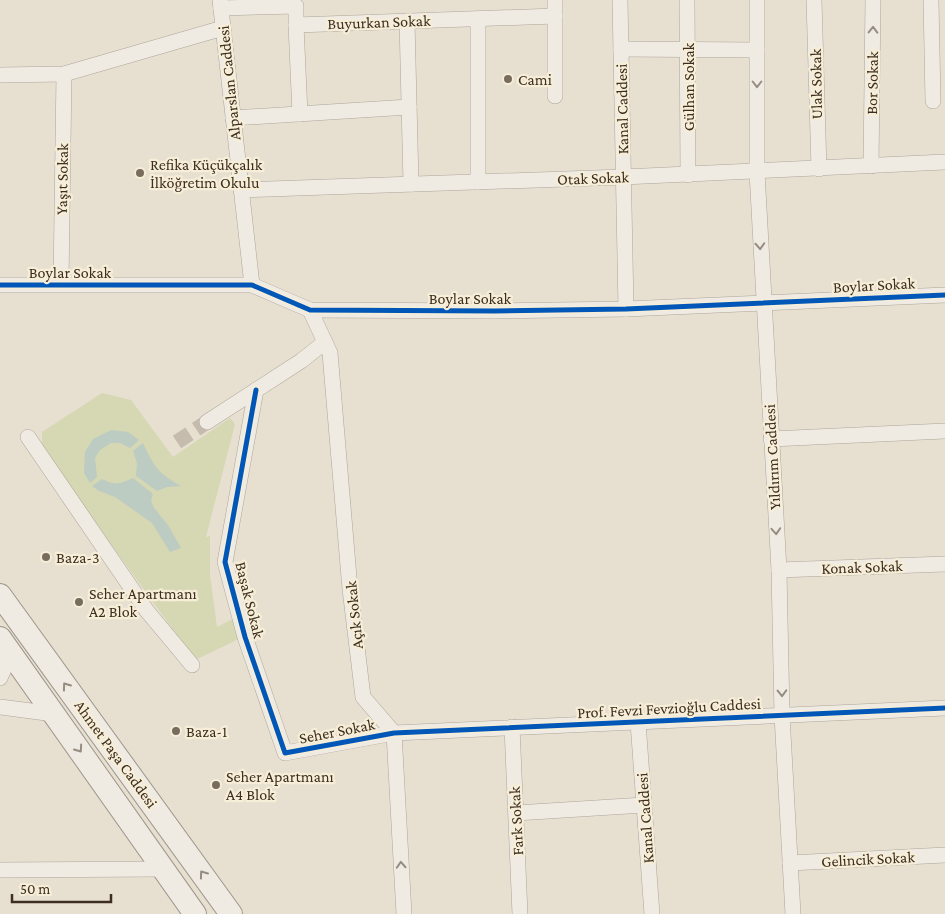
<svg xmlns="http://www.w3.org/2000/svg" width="945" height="914" font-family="'Crimson Pro',serif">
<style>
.green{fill:#d6d7b3}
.water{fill:#bcccc2}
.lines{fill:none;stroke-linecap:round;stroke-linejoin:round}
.street-tunnel{stroke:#c5bcae;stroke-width:15;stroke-dasharray:15 8;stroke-linecap:butt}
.street-casing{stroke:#ada599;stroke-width:16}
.secondary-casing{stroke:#9c958a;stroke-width:24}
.street{stroke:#efebe3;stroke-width:15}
.secondary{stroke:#efebe3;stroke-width:22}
.cycleway-casing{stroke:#f7eed8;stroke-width:8}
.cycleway{stroke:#0057b8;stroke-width:5}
.oneway{stroke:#968c82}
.poi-dot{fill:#786c5e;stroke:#f7eed8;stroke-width:2}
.labels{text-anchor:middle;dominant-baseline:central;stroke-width:4.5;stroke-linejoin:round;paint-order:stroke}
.street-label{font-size:16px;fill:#3d2e20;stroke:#f7eed8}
.poi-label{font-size:16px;fill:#3d2e20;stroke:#f7eed8;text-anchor:start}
</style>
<rect width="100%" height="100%" fill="#e7e0d1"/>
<path class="green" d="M 102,393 L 131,400 L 173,457 L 230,418 L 235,424 L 206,537 L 210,536 L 210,575 L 217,627 L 236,617 L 241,638 L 195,660 L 42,449 L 42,432 Z"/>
<g class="water">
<path d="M 111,430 L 128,432 L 139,440 L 130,448 L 120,443 L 111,443 L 100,450 L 95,458 L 97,477 L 90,483 L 84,473 L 85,452 L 93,439 Z"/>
<path d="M 143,443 C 154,467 158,473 181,486 L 167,487 L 157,491 L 136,476 L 137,463 L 133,451 Z"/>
<path d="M 133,478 L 153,494 L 151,501 L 154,508 L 168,525 L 181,548 L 170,552 L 152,523 L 115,497 L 99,491 L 92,486 L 102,479 C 116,486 119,484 133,478 Z"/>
</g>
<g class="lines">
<path class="street-tunnel" d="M 177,442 L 207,422"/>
<defs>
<g id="street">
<path d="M 220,0 L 252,285"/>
<path d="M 555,0 L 555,96"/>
<path d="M 620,0 L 626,309"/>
<path d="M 687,0 L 688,175"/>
<path d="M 757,0 L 757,172 L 779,570 L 782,715 L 793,914"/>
<path d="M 814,0 L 819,169"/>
<path d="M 931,0 L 933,101"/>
<path d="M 221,8 L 296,6 L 296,25 L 555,16"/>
<path d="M 407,21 L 411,184"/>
<path d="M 296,25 L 300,114"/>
<path d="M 621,49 L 757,50"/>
<path d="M 0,75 L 64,74 L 223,28"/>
<path d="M 233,118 L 409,107"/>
<path d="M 871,166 L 873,0"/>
<path d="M 478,182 L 478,19"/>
<path d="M 241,190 L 623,177 L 945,162"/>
<path d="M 61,284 L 64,74"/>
<path d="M 0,285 L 252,285 L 310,310 L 495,311 L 626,309 L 945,295"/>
<path d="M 310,310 L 330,353 L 350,589 L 363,697 L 394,733 L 404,914"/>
<path d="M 256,390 L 225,562 L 245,637 L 285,753 L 394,733 L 945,708"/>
<path d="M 207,422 L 301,361 L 325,342"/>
<path d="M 28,437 L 147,611 L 192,665"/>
<path d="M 771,439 L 945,431"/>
<path d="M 779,570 L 945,564"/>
<path d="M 0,678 L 4,669 L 9,650"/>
<path d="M 0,707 L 54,714"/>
<path d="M 638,722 L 652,914"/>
<path d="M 512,727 L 520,914"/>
<path d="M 516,813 L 644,805"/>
<path d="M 790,863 L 945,855"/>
<path d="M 0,870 L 164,869"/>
</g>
<g id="secondary">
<path d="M 0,595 L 231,914"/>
<path d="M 0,638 L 195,914"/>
</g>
</defs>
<use href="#street" class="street-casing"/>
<use href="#secondary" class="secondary-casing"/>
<use href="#street" class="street"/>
<use href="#secondary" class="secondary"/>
<defs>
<g id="cycleway">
<path d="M 0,285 L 252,285 L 310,310 L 495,311 L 626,309 L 945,295"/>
<path d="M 256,390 L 225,562 L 245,637 L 285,753 L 394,733 L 945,708"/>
</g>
</defs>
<use href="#cycleway" class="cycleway-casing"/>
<use href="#cycleway" class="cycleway"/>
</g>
<defs><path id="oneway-chevron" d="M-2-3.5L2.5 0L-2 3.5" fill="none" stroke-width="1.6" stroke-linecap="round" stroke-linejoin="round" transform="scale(1.25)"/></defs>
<g class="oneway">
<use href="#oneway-chevron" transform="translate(873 30) rotate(-89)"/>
<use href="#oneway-chevron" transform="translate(757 84) rotate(90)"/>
<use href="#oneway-chevron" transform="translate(760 246) rotate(87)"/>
<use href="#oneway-chevron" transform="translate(776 531) rotate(86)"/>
<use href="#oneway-chevron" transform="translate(66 686) rotate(-126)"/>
<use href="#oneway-chevron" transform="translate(782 693) rotate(89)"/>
<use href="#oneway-chevron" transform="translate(79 749) rotate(55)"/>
<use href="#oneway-chevron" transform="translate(401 865) rotate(-93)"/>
<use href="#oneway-chevron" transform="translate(203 874) rotate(-126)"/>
</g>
<g class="poi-dot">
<circle cx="508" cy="79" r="5"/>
<circle cx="140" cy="173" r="5"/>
<circle cx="46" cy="557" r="5"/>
<circle cx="79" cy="602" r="5"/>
<circle cx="176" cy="731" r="5"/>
<circle cx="216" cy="785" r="5"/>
</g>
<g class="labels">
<g class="street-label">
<text transform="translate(379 22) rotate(-2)">Buyurkan Sokak</text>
<text transform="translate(229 83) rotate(-96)">Alparslan Caddesi</text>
<text transform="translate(872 83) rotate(-89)">Bor Sokak</text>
<text transform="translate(816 84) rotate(-91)">Ulak Sokak</text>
<text transform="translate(688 87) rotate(-90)">Gülhan Sokak</text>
<text transform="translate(622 109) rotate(-91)">Kanal Caddesi</text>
<text transform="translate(593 178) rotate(-2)">Otak Sokak</text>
<text transform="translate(62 179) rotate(-89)">Yaşıt Sokak</text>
<text x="70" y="272">Boylar Sokak</text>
<text transform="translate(874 285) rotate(-3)">Boylar Sokak</text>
<text x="470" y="298">Boylar Sokak</text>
<text transform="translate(772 457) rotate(-93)">Yıldırım Caddesi</text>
<text transform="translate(862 567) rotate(-2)">Konak Sokak</text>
<text transform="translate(250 600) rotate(76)">Başak Sokak</text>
<text transform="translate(354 615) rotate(-96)">Açık Sokak</text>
<text transform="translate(669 708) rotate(-3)">Prof. Fevzi Fevzioğlu Caddesi</text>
<text transform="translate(337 731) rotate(-11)">Seher Sokak</text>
<text transform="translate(116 754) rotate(54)">Ahmet Paşa Caddesi</text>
<text transform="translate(645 818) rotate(-94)">Kanal Caddesi</text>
<text transform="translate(516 821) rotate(-93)">Fark Sokak</text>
<text transform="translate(868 859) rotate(-3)">Gelincik Sokak</text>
</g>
<g class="poi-label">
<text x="518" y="79">Cami</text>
<text x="150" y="164">Refika Küçükçalık<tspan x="150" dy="18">İlköğretim Okulu</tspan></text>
<text x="56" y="557">Baza-3</text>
<text x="89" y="593">Seher Apartmanı<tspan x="89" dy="18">A2 Blok</tspan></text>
<text x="186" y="731">Baza-1</text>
<text x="226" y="776">Seher Apartmanı<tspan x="226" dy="18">A4 Blok</tspan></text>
</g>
</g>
<path d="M12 894v8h99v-8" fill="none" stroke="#3d2e20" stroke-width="2.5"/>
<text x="20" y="894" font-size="15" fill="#3d2e20" stroke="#f7eed8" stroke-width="4" paint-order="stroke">50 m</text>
</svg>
